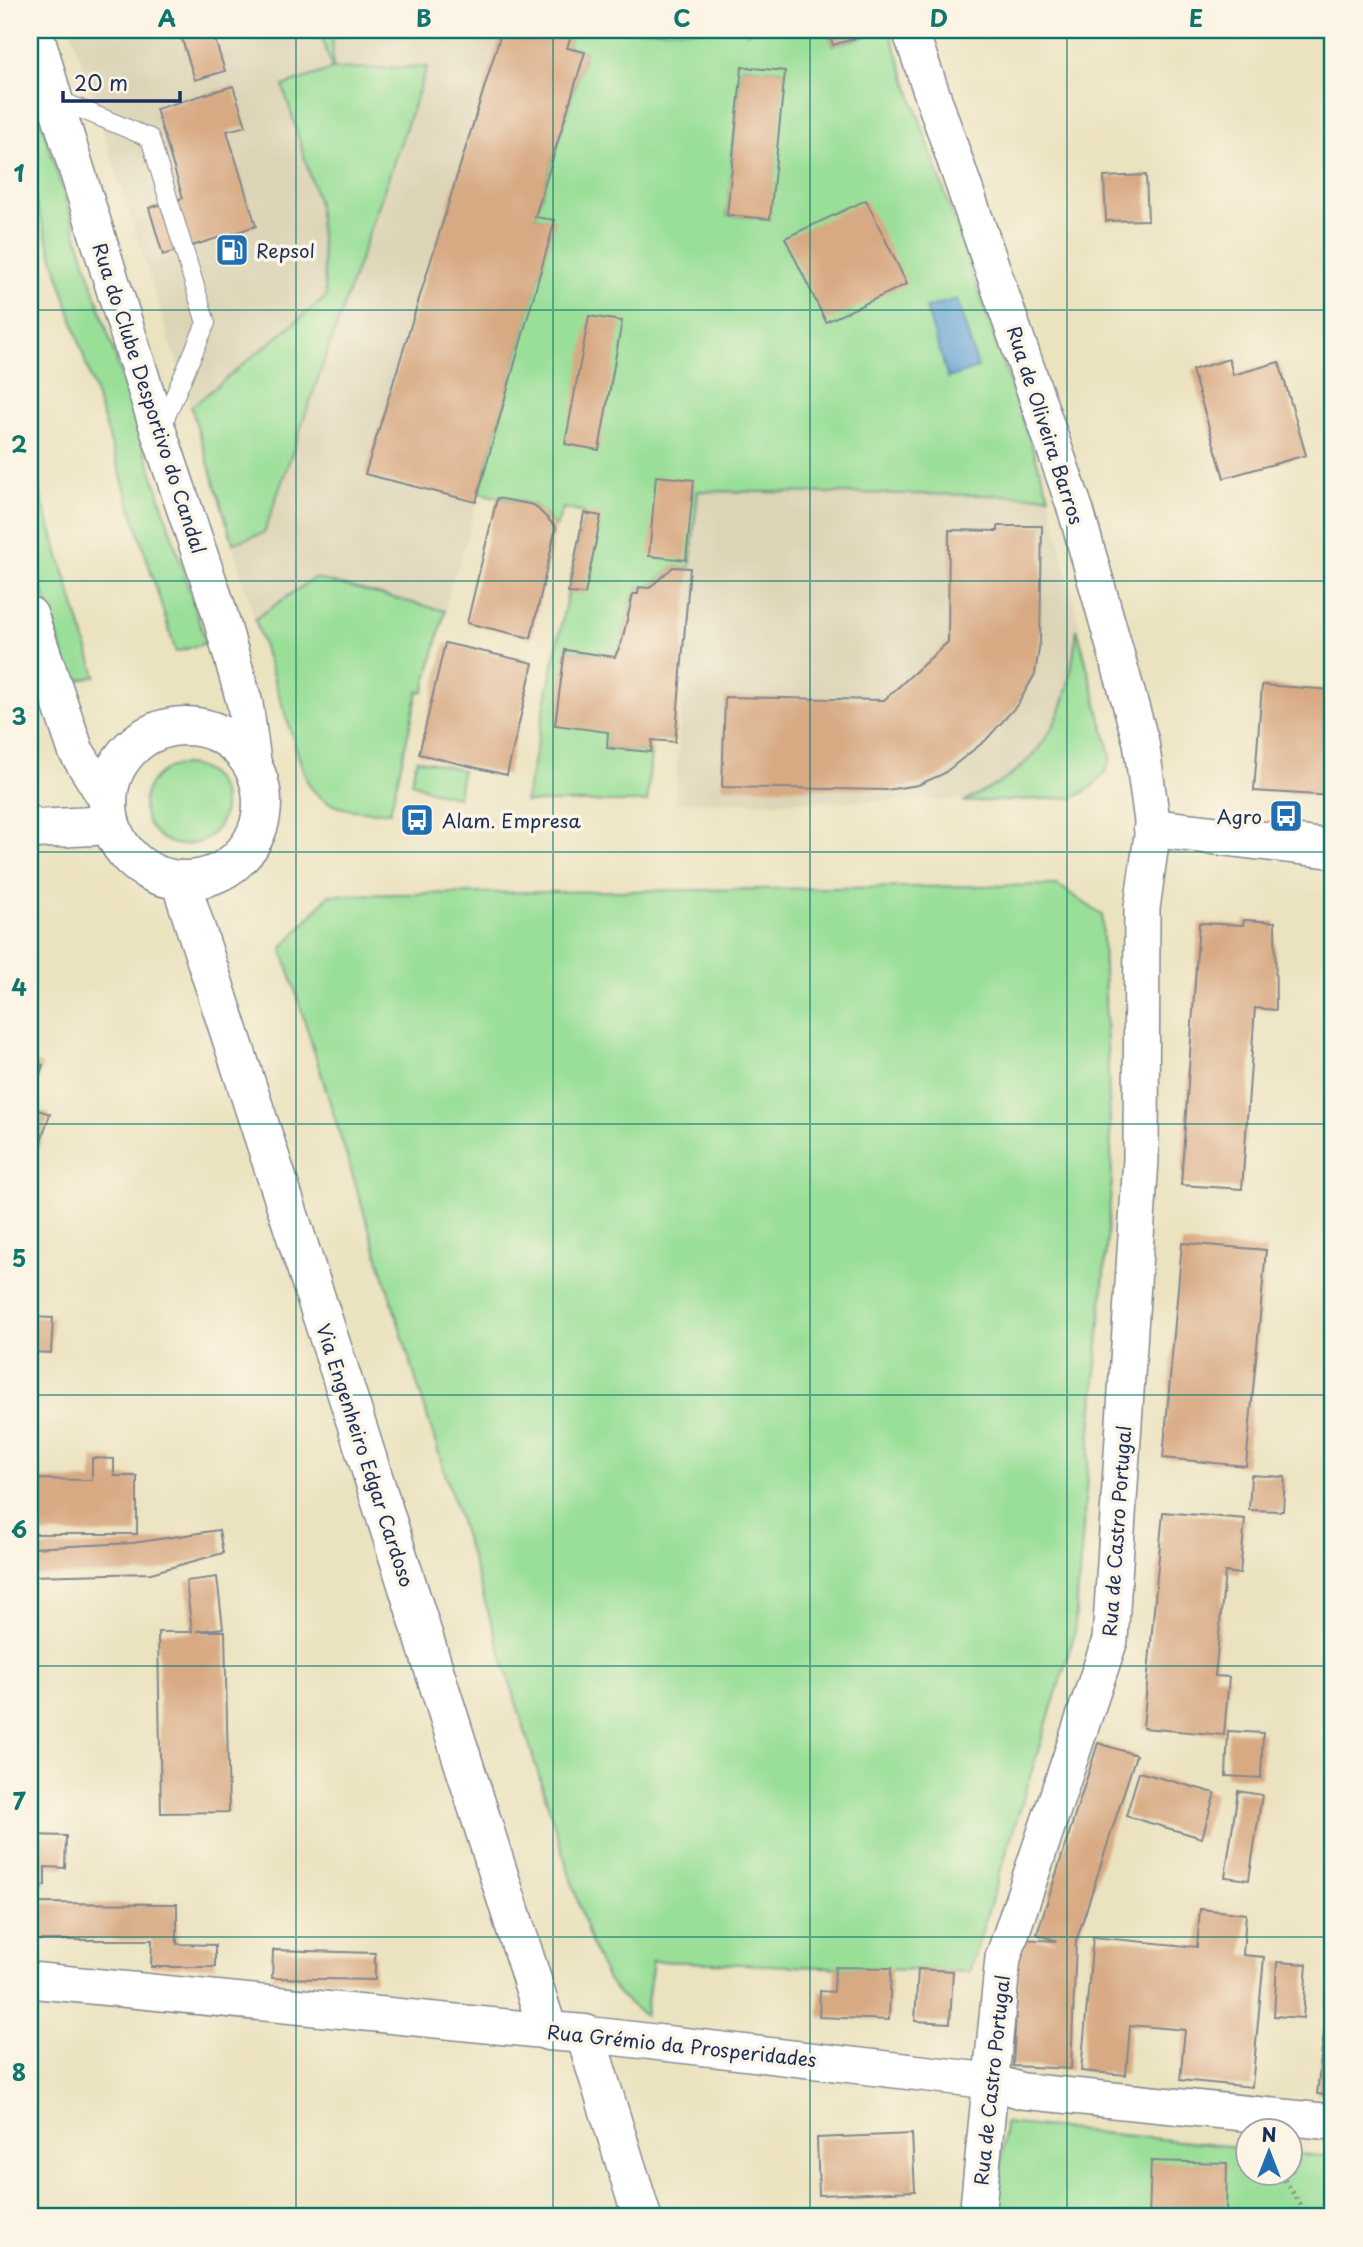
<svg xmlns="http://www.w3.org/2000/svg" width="1363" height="2247" font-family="'Playpen Sans',sans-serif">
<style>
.built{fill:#dcd4b6}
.green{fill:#9adf98;stroke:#5a877b;stroke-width:2;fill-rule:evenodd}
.water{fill:#61a2d4;stroke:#3e6899;stroke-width:2}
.building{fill:#d8aa84}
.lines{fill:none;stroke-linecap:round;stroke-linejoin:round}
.service-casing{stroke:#83888e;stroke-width:20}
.minor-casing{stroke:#83888e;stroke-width:38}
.tertiary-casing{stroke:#83888e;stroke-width:41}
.primary-casing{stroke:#83888e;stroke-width:41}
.path{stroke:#83888e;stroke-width:4.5;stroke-dasharray:2 5;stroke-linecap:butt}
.service{stroke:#fff;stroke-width:18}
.minor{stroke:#fff;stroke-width:35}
.tertiary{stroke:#fff;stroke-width:38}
.primary{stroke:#fff;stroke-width:38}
.grid{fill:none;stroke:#0f766e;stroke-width:2;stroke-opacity:0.55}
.labels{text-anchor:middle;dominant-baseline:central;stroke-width:7;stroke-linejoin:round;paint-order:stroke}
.poi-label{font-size:19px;fill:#1b2f5e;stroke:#fcf5e5;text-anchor:start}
.street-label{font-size:19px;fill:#1b2f5e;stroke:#fcf5e5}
.neatline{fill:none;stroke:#0f766e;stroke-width:2.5}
.grid-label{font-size:23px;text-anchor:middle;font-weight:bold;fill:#0f766e}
</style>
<rect width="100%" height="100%" fill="#fcf5e5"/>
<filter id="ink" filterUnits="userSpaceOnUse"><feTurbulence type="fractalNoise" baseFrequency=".0143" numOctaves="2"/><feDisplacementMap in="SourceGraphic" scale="14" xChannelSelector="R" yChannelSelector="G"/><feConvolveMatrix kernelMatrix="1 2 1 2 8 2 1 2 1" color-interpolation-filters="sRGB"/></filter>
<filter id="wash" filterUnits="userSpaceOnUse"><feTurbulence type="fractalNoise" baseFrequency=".00686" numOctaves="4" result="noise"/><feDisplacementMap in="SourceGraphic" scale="28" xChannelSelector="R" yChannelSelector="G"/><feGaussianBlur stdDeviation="1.57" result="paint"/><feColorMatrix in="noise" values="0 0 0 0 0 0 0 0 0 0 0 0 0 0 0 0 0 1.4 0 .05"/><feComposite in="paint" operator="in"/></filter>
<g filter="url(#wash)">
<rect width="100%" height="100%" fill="#ebe2bf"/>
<g class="built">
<path d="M 71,30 L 573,30 L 567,48 L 585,52 L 535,216 L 555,220 L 461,559 L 453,578 L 424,691 L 418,692 L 390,812 L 353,812 L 327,802 L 309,784 L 255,619 L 182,379 Z"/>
<path d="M 698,491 L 1049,496 L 1107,745 L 1072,799 L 675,803 L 690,568 Z"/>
</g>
<g class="green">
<path d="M 320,30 L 332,30 L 333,69 L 427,67 L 264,533 L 233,543 L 191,407 L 326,297 L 318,202 L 283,86 L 332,69 Z"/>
<path d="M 573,30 L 746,30 L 746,33 L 757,30 L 828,30 L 833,45 L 889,30 L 1049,496 L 698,491 L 690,568 L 673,567 L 649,588 L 639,587 L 638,594 L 633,594 L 622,641 L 615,657 L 566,650 L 608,732 L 607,748 L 651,752 L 647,802 L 525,802 L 584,513 L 563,508 L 556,527 L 534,505 L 479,493 L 554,221 L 535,217 L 585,52 L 567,48 ZM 742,67 L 784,71 L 769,219 L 727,215 Z"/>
<path d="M 30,87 L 206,643 L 176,652 L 30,184 Z"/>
<path d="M 30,462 L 96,676 L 72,682 L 30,550 Z"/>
<path d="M 314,578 L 445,611 L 424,691 L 418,692 L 390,812 C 361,812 325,812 308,783 C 305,776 303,768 300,761 L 255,619 Z"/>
<path d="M 1077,629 L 1111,757 L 1105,772 L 1091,788 L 1073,798 L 963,802 C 978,794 994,787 1007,778 C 1062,738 1069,692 1077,629 Z"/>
<path d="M 417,759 L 462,770 L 458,797 L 430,791 L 411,782 Z"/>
<circle cx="184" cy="805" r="40"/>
<path d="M 1058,885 L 1102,915 L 1112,1177 L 1074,1636 L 969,1972 L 653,1961 L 645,2016 C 611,1992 603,1975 589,1937 L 282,948 L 329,895 Z"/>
<path d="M 1005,2123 L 1247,2148 L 1248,2174 L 1290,2174 L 1290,2153 L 1333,2157 L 1333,2217 L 996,2217 Z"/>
</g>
<path class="water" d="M 957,299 L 978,368 L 948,378 L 926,308 Z"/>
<g id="blocks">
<g class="building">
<path d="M 179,30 L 212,30 L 225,71 L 195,80 Z"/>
<path d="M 502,30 L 573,30 L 567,48 L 585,52 L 535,217 L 555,220 L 476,502 L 365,474 Z"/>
<path d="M 828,30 L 883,30 L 833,45 Z"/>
<path d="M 742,67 L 785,71 L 770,219 L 727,215 Z"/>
<path d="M 233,86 L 246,126 L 227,131 L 256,226 L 163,255 L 149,208 L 183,198 L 156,109 Z"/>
<path d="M 1146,175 L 1148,220 L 1106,221 L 1104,177 Z"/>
<path d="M 866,200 L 907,284 L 826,322 L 785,238 Z"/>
<path d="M 589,316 L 622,321 L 599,450 L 565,444 Z"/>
<path d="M 1229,359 L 1233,375 L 1279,362 L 1306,455 L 1224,478 L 1192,370 Z"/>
<path d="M 656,476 L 694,480 L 686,560 L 649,556 Z"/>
<path d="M 497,498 L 534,505 L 556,527 L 531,638 L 467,623 Z"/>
<path d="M 584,513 L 601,516 L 585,594 L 568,593 Z"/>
<path d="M 998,526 L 1042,526 L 1040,642 L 1035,674 L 1018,704 L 986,740 L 943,774 L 918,785 L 886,790 L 722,787 L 725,697 L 884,700 L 948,642 L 949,530 L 998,531 Z"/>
<path d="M 673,567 L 690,568 L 675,742 L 652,740 L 651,752 L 607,748 L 608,732 L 555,725 L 565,650 L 615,657 L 622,641 L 633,594 L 638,594 L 639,587 L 649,588 Z"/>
<path d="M 445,643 L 533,663 L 507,775 L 419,754 Z"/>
<path d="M 1262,685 L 1333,690 L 1333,796 L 1254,791 Z"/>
<path d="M 1244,920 L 1275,922 L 1276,1010 L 1255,1008 L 1242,1189 L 1181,1185 L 1199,923 L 1243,925 Z"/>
<path d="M 30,1060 L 43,1065 L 30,1103 Z"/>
<path d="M 30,1107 L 50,1114 L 30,1173 Z"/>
<path d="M 1182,1243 L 1266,1250 L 1246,1466 L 1163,1458 Z"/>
<path d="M 30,1317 L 53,1318 L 51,1353 L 30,1352 Z"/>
<path d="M 92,1458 L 114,1459 L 114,1476 L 137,1476 L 137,1534 L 32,1534 L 32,1479 L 92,1480 Z"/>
<path d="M 1251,1475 L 1285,1477 L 1283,1511 L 1249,1510 Z"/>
<path d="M 1163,1512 L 1245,1519 L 1240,1574 L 1225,1572 L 1215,1676 L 1229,1677 L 1224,1735 L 1143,1728 Z"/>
<path d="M 219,1530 L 223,1553 L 151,1573 L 30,1576 L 30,1548 L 133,1543 Z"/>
<path d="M 217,1577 L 223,1628 L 197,1631 L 225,1631 L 229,1812 L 161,1813 L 158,1632 L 192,1632 L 186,1581 Z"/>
<path d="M 1228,1731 L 1263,1733 L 1261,1778 L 1226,1776 Z"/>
<path d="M 1098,1743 L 1136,1755 L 1076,1942 L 1071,2069 L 1013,2066 L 1020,1939 L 1057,1941 L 1037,1934 Z"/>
<path d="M 1139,1772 L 1215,1793 L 1202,1838 L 1126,1816 Z"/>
<path d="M 1238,1791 L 1262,1795 L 1249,1880 L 1225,1877 Z"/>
<path d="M 30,1835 L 66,1836 L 65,1868 L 45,1867 L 45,1886 L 35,1885 L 36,1861 L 30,1861 Z"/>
<path d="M 30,1903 L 177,1904 L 177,1944 L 215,1945 L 215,1967 L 151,1967 L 152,1940 L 30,1940 Z"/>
<path d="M 1200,1909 L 1246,1914 L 1243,1955 L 1264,1957 L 1252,2087 L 1180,2080 L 1185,2030 L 1130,2025 L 1126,2075 L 1081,2071 L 1093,1937 L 1197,1947 Z"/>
<path d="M 273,1950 L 375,1953 L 375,1980 L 272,1978 Z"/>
<path d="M 1277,1962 L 1307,1964 L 1303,2018 L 1274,2016 Z"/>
<path d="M 835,1967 L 891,1968 L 889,2020 L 819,2017 L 820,1991 L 834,1992 Z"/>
<path d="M 918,1969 L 953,1971 L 950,2023 L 915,2021 Z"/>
<path d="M 1328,1996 L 1333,1997 L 1333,2096 L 1317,2094 Z"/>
<path d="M 912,2134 L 915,2191 L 819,2195 L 817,2138 Z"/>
<path d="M 1151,2161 L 1227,2163 L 1226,2217 L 1149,2216 Z"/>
</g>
</g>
</g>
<g filter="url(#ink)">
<use href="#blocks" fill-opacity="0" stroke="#83888e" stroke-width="2"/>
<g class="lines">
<defs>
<path id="service" d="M 54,98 L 150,138 L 206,323 L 160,430"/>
<g id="minor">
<path d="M 35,30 L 54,97 L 159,433 L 218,608 L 245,704 L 254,768"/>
<path d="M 910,30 L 1076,511 L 1141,742 L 1153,828 L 1142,908 L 1141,1159 L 1110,1640 L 1003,1958 L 977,2217"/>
<path d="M 30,615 L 76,751 L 108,802"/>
<path d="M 30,1980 L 548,2031"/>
<path d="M 585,2034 L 990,2081 L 1022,2091 L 1333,2122"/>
</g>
<g id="tertiary">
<path d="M 30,825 L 36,829 L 111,825"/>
<path d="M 1153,828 L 1333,849"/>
</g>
<g id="primary">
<circle cx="185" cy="803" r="77"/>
<path d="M 180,880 L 340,1372 L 548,2031 L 585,2034 L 642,2217"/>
</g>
</defs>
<use href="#service" class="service-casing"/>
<use href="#minor" class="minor-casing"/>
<use href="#tertiary" class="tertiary-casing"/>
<use href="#primary" class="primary-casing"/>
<path class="path" d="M 1281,2174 L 1304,2210 L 1305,2217"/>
<use href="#service" class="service"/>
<use href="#minor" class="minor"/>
<use href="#tertiary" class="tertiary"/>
<use href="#primary" class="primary"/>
</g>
</g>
<path class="grid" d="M 296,30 L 296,2217M 553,30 L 553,2217M 810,30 L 810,2217M 1067,30 L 1067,2217M 30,310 L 1333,310M 30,581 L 1333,581M 30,852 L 1333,852M 30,1124 L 1333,1124M 30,1395 L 1333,1395M 30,1666 L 1333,1666M 30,1937 L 1333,1937"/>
<defs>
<symbol id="fuel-square" viewBox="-11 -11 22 22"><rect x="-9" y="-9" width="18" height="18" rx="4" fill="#1f6fb2" stroke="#fcf5e5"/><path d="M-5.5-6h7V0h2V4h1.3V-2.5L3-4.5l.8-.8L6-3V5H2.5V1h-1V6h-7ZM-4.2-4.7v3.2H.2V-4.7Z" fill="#fff"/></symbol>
<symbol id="bus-square" viewBox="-11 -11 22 22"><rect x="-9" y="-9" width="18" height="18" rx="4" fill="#1f6fb2" stroke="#fcf5e5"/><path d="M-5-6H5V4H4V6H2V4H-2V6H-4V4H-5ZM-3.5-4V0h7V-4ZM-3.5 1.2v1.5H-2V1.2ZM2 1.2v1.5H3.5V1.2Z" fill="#fff"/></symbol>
</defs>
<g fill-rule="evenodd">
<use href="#fuel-square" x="213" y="231" width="38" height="38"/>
<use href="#bus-square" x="1267" y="797" width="38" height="38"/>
<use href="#bus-square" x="398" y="801" width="38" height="38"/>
</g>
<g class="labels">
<g class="poi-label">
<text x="256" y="250">Repsol</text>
<text x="1262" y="816" text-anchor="end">Agro</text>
<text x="442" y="820">Alam. Empresa</text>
</g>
<g class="street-label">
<text transform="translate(150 398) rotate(72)">Rua do Clube Desportivo do Candal</text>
<text transform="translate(1046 425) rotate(72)">Rua de Oliveira Barros</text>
<text transform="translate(366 1455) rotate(72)">Via Engenheiro Edgar Cardoso</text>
<text transform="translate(1116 1531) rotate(-86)">Rua de Castro Portugal</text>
<text transform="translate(682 2045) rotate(6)">Rua Grémio da Prosperidades</text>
<text transform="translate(991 2080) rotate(-84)">Rua de Castro Portugal</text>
</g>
</g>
<rect width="1363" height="2247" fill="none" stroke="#fcf5e5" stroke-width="77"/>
<g transform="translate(1269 2152)"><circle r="33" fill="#fcf5e5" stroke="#a2a6af" stroke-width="2"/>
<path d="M0-5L12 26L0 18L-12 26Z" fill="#1f6fb2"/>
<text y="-10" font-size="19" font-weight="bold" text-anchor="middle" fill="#1b2f5e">N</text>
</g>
<path d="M63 91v10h117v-10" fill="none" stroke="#1b2f5e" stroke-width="3.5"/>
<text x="74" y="91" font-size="21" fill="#1b2f5e" stroke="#fcf5e5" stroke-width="5" paint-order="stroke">20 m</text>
<rect x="38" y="38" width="1286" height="2170" class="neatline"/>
<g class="grid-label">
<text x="167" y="27">A</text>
<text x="424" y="27">B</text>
<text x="682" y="27">C</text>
<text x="939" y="27">D</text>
<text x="1196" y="27">E</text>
<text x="19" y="182">1</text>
<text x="19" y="453">2</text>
<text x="19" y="725">3</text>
<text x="19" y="996">4</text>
<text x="19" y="1267">5</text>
<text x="19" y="1538">6</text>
<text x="19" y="1810">7</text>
<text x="19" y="2081">8</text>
</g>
</svg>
